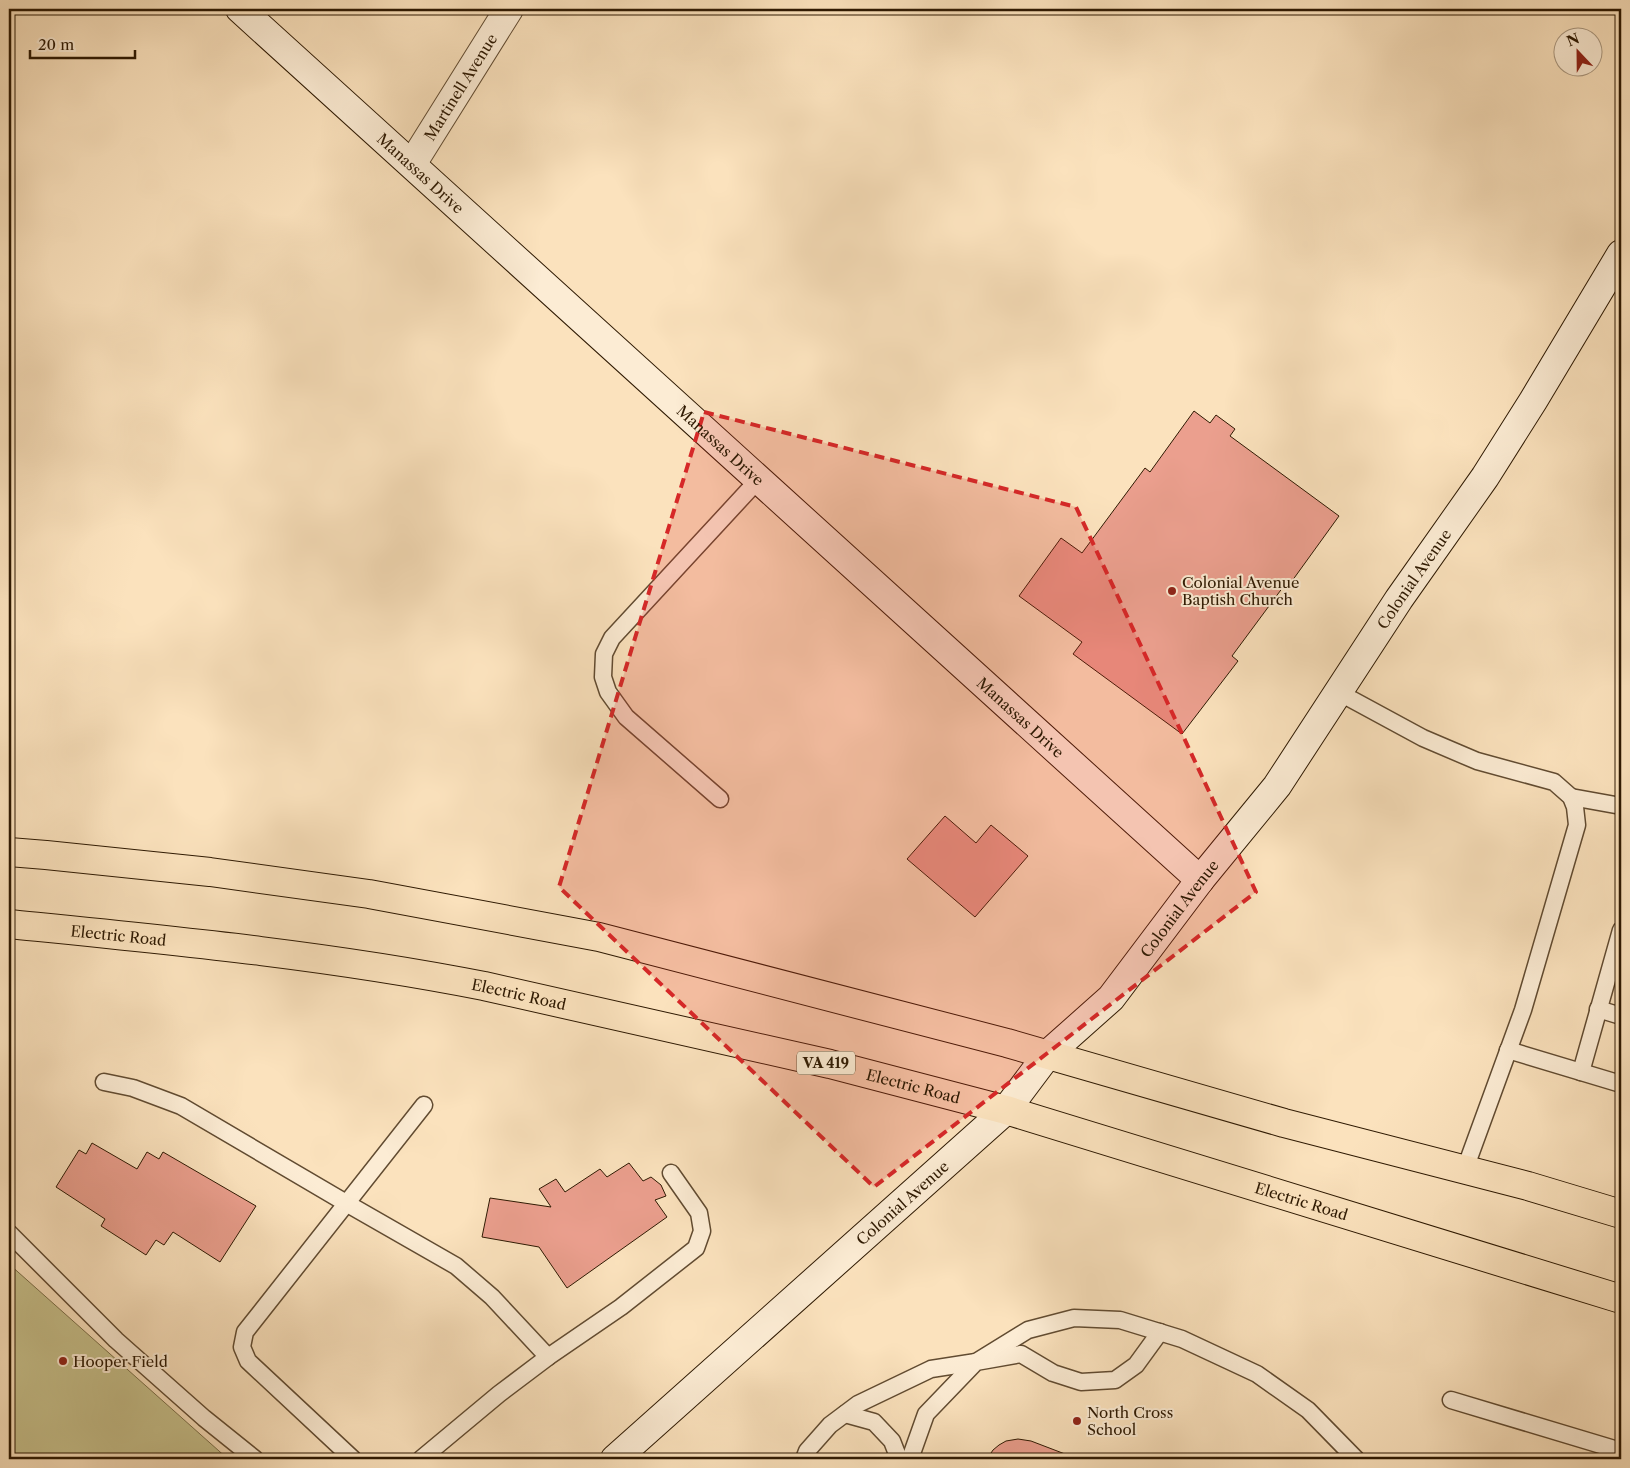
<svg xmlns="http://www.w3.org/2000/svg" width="1630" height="1468" font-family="'Libre Caslon Text',serif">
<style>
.green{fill:#c7c18c;stroke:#7a6d47}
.building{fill:#eb9f8e;stroke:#2e1902}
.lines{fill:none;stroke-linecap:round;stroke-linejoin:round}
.lane-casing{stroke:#614b31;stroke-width:19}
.street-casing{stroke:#614b31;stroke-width:30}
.secondary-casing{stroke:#2e1902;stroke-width:30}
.primary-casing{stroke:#2e1902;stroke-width:30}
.lane{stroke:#fcecd4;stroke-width:16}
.street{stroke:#fcecd4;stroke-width:28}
.secondary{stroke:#fcecd4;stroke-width:28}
.primary{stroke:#fbe2bd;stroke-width:28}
.marked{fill:#d62828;fill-opacity:0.2;stroke:#d62828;stroke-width:4;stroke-dasharray:10 6;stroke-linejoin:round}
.poi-dot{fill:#8f2418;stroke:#fcecd4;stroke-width:2}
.labels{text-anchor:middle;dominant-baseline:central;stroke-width:4;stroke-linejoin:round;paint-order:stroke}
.shield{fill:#fcecd4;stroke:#6c5841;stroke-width:1}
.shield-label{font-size:14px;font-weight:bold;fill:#2e1902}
.street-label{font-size:15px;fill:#2e1902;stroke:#fcecd4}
.poi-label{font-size:15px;fill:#2e1902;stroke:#fcecd4;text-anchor:start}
</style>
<rect width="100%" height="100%" fill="#fbe2bd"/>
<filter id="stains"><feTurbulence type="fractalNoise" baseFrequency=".004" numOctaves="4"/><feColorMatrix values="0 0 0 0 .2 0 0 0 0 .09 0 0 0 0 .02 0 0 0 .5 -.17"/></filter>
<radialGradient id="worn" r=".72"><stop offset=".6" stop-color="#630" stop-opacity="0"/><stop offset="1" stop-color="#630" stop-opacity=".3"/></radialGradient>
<path class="green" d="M 9,1264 L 228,1459 L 9,1459 Z"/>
<g class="building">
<path d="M 1194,411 L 1210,423 L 1216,415 L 1235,429 L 1230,436 L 1339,516 L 1292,581 L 1289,579 L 1232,656 L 1238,661 L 1182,734 L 1073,654 L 1082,642 L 1019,596 L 1061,538 L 1082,553 L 1145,468 L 1150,472 Z"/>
<path d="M 945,816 L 976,843 L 991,825 L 1028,856 L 975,917 L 907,859 Z"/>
<path d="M 92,1143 L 137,1169 L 147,1152 L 159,1159 L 163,1152 L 256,1206 L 220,1262 L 173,1232 L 164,1245 L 156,1240 L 146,1255 L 101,1226 L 105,1219 L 56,1187 L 79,1150 L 86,1154 Z"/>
<path d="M 629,1163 L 643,1181 L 651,1177 L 661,1185 L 666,1196 L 655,1200 L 667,1217 L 567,1288 L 539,1247 L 482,1237 L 490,1198 L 551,1207 L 539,1189 L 556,1179 L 565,1192 L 600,1169 L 607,1177 Z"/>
<path d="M 1018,1439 L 1031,1441 L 1065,1454 L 1063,1459 L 987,1459 L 993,1450 L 999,1445 L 1006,1441 Z"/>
</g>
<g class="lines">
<defs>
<g id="lane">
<path d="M 1338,692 L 1423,738 L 1477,761 L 1554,782 L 1571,797 L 1575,807 L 1577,825 L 1523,1010 L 1465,1169"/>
<path d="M 1571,797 L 1621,806"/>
<path d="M 720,799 L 626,717 L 608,692 L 603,677 L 604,654 L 612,638 L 759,479"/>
<path d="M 1598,1009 L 1621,1016"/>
<path d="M 1508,1050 L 1621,1084"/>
<path d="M 1581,1072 L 1621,930"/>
<path d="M 104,1082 L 133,1088 L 181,1106 L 346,1203 L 456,1266 L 492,1297 L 548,1357"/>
<path d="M 9,1233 L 116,1340 L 204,1418 L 255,1459"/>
<path d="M 1451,1400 L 1621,1451"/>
<path d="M 845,1414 L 874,1422 L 892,1441 L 899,1459"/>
<path d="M 353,1459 L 248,1361 L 242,1347 L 245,1332 L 424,1105"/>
<path d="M 421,1459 L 499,1394 L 548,1357 L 621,1307 L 696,1248 L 702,1231 L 699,1213 L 671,1173"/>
<path d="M 804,1459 L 807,1451 L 830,1425 L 858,1404 L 931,1369 L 976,1362 L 1028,1330 L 1074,1318 L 1120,1320 L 1182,1339 L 1257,1374 L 1308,1410 L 1356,1459"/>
<path d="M 910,1459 L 926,1414 L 976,1362 L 1021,1354 L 1053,1373 L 1081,1382 L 1115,1380 L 1136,1365 L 1160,1332"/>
</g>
<g id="street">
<path id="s1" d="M 412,164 L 509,9"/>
</g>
<g id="secondary">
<path id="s2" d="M 240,9 L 1200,880"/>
<path id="s3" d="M 615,1459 L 1006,1110 L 1048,1054 L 1111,998 L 1200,880 L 1277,786 L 1399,599 L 1485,477 L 1533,401 L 1621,254"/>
</g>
<g id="primary">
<path d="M 9,852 L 46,855 L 210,872 L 369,894 L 599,937 L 1007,1043 L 1284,1123 L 1528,1186 L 1621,1214"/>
<path id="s4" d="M 9,924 C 168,940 327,955 484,986 L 830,1064 L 1006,1110 L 1621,1299"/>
</g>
</defs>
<use href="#lane" class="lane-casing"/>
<use href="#street" class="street-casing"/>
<use href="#secondary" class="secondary-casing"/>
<use href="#primary" class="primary-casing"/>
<use href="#lane" class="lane"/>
<use href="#street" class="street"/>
<use href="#secondary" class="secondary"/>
<use href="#primary" class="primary"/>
</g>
<path class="marked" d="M 704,412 L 1076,507 L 1256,892 L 874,1187 L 559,887 Z"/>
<g class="poi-dot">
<circle cx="1172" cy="591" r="5"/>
<circle cx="63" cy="1361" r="5"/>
<circle cx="1077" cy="1421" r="5"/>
</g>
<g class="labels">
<rect class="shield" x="797" y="1051.5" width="58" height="23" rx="4"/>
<g class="shield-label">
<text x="826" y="1063">VA 419</text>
</g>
<g class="street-label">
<text stroke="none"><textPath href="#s1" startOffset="91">Martinell Avenue</textPath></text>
<text stroke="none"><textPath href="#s2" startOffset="244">Manassas Drive</textPath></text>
<text stroke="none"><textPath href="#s2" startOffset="649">Manassas Drive</textPath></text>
<text stroke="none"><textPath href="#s3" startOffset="1196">Colonial Avenue</textPath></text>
<text stroke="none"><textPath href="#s2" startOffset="1054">Manassas Drive</textPath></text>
<text stroke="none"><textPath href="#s3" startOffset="791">Colonial Avenue</textPath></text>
<text stroke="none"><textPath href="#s4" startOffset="110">Electric Road</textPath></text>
<text stroke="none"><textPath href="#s4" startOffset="515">Electric Road</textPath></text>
<text stroke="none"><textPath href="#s4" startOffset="920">Electric Road</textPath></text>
<text stroke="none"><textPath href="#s4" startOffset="1325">Electric Road</textPath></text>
<text stroke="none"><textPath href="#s3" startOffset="385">Colonial Avenue</textPath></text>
</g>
<g class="poi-label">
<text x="1182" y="582">Colonial Avenue<tspan x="1182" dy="17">Baptish Church</tspan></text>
<text x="73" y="1361">Hooper Field</text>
<text x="1087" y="1412">North Cross<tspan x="1087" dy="17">School</tspan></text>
</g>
</g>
<rect width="1630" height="1468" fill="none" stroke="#fbe2bd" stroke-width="30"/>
<rect x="10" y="10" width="1610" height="1448" fill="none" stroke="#2e1902" stroke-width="2.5"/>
<rect x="15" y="15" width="1600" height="1438" fill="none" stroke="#2e1902"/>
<g transform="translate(1578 52) rotate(338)"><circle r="24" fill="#fcecd4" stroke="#aa9880"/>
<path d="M0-4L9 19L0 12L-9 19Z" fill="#8f2418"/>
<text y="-8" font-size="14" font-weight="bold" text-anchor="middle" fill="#2e1902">N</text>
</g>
<path d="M30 50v8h105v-8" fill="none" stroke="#2e1902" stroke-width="2.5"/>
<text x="38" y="50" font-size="15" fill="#2e1902" stroke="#fcecd4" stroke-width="4" paint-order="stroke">20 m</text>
<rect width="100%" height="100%" filter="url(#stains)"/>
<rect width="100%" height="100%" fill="url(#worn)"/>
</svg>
